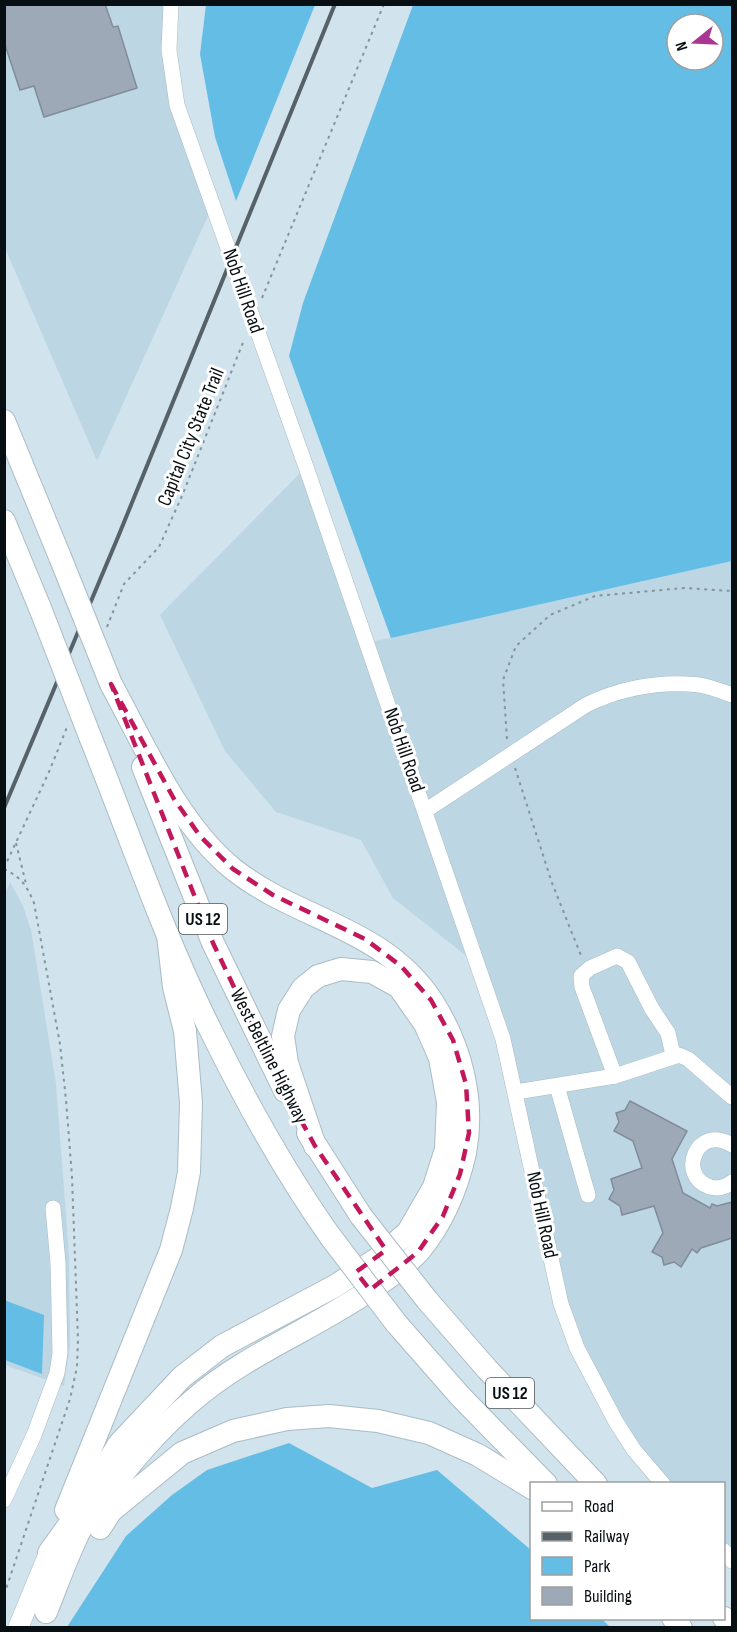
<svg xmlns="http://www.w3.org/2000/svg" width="737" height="1632" font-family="'Sofia Sans Condensed',sans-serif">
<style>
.built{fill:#bcd6e4}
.green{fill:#64bde5;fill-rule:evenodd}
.building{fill:#9da9b7;stroke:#808c99;stroke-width:1.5}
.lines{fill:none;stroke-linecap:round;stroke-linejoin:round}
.minor-casing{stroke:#a9bcc5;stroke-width:16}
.major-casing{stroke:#a9bcc5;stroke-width:21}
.highway-casing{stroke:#a9bcc5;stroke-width:24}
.path{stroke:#86949b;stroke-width:2;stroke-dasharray:3 4.5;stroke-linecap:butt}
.minor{stroke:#fff;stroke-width:15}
.major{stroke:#fff;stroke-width:20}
.highway{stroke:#fff;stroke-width:22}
.rail{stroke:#576268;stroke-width:4}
.highway-bridge-casing{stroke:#a9bcc5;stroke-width:24;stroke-linecap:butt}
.highway-bridge{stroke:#fff;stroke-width:22}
.marked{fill:none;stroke:#c2185b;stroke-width:4.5;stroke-dasharray:12 8;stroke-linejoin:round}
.labels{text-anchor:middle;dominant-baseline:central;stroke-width:6;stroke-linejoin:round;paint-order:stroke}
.shield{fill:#fff;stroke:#525759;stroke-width:1.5}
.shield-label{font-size:18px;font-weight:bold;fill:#080f12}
.street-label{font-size:20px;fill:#080f12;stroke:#fff}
</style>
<rect width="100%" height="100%" fill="#d1e3ed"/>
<g class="built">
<path d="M 4,5 L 171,5 L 169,50 L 212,207 L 97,461 L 5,248 Z"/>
<path d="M 306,467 L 367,643 L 732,561 L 732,1561 L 724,1551 L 724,1484 L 663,1483 L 577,1348 L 479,966 L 393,898 L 361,840 L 276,812 L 225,751 L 160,615 Z"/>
<path d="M 10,882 L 23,906 L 31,930 L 56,1084 L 69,1255 L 70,1346 L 64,1386 L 5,1365 L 4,896 Z"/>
</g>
<g class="green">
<path d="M 206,5 L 315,5 L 236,201 L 215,137 L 200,54 Z"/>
<path d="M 413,5 L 732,5 L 732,561 L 391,638 L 289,356 L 303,303 ZM 677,24 L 713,24 L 713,60 L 677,60 Z"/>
<path d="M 4,1300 L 44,1315 L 42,1374 L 5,1360 Z"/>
<path d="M 289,1443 L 372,1488 L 437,1470 L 531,1550 L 532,1618 L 602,1619 L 610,1627 L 67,1627 L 126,1536 L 172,1495 L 207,1470 Z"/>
</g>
<g class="building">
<path d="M 4,4 L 105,4 L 113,27 L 118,26 L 137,88 L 44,117 L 34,86 L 20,90 L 4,42 Z"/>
<path d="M 630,1101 L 687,1131 L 672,1159 L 683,1193 L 710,1208 L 712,1204 L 717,1206 L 732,1202 L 732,1238 L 701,1248 L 697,1253 L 692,1249 L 681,1267 L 674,1262 L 664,1265 L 662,1257 L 652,1252 L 663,1233 L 654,1206 L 622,1215 L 620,1206 L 609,1199 L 614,1190 L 611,1179 L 642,1168 L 633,1141 L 614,1131 L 619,1122 L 616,1113 L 625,1110 Z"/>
</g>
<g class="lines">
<defs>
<g id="minor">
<path d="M 171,4 L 169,50 L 177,105 L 306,467 L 503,1039 L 561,1304 L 577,1348 L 616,1422 L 634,1450 L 663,1484"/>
<path d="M 425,811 L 586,705 C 616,690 653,682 687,684 C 703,684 718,690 732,695"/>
<path d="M 615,1076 L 582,987 L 581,976 L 590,968 L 617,956 L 628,962 L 652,1009 L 668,1033 L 673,1055"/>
<path d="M 557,1086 L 588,1195"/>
<path d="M 516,1092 L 615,1076 L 679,1055 L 688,1059 L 732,1097"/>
<path d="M 732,1145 C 697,1123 676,1176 710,1187 C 718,1189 726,1187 732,1182"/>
<path d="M 4,1500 L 34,1435 L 57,1373 L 60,1353 L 58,1263 L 53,1208"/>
<path d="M 724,1551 L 732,1561"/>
</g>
<path id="major" d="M 18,1628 L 49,1553"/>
<g id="highway">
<path d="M 4,421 L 60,557"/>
<path d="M 4,521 L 40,608"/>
<path d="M 91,739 C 130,836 164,937 211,1031 C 246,1102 284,1171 330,1236"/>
<path d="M 143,767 L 213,943 L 285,1091"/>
<path d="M 308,1133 L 361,1216"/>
<path d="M 427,1300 L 487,1369 L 596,1484"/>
<path d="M 396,1323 L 460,1396 L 546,1484"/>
<path d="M 66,1510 L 171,1250 L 182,1208 L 189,1172 L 191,1103 L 185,1031 L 174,987 L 168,935"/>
<path d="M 100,1528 L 111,1511 L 182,1453 L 233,1431 L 287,1419 L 329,1416 L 378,1421 L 429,1433 L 478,1455 L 532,1488"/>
<path d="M 49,1553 L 74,1518 L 119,1444 L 182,1377 L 222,1346 L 335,1286 L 377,1259 L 408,1232 L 434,1187 L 446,1149 L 448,1102 L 440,1058 L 425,1024 L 399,987 L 372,972 L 341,969 L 318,976 L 303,988 L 289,1010 L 283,1036 L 287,1063 L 315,1146"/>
<path d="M 46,1612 C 57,1585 67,1556 80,1530 C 86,1519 96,1509 103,1499 C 131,1462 157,1431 192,1401 C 247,1353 317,1328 376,1286 C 391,1276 408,1264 420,1250 C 443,1222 457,1188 465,1153 C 475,1100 461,1046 432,1001 C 384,927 297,920 233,869 C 177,823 145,746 111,684"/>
<path d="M 673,1618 L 681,1628"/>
<path d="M 724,1618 L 732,1628"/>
</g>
</defs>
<use href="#minor" class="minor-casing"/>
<use href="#major" class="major-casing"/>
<use href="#highway" class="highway-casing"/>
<g class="path">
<path d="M 262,298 L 384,4"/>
<path d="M 107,627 L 124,584 L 159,547 L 182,496 L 244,340"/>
<path d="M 507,739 L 503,680 L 516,646 L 550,615 L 595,596 L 684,588 L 732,591"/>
<path d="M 515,768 L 552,883 L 582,958"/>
<path d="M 16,843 L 26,884"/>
<path d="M 4,868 L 49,772 L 67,727"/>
<path d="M 4,869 C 21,877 27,886 34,903 L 60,1044 L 66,1100 L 72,1177 L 78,1340 L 77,1367 L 70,1399 L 4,1595"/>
</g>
<use href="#minor" class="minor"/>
<use href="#major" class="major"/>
<use href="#highway" class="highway"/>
<path class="rail" d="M 4,808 L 118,537 L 335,4"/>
<defs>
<g id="highway-bridge">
<path d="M 60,557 L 111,684"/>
<path d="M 40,608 L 91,739"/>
<path d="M 361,1216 L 427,1300"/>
<path d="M 330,1236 L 396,1323"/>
</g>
</defs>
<use href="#highway-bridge" class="highway-bridge-casing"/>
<use href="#highway-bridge" class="highway-bridge"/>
</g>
<path class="marked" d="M 111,684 L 174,799 L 200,836 L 233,869 L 273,895 L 365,939 L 401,966 L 431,1000 L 453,1040 L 466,1084 L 469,1133 L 460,1174 L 443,1216 L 418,1252 L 370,1290 L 356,1272 L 386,1250 L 315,1146 L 273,1069 L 213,943 Z"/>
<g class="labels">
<g class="shield">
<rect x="179" y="904" width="48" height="30" rx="4.5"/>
<rect x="486" y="1378" width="48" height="30" rx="4.5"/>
</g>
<g class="shield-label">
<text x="203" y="919">US 12</text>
<text x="510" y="1393">US 12</text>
</g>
<g class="street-label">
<text transform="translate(243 291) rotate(71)">Nob Hill Road</text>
<text transform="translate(191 437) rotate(-68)">Capital City State Trail</text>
<text transform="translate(404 750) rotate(71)">Nob Hill Road</text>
<text transform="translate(269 1056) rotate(63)">West Beltline Highway</text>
<text transform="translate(542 1215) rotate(78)">Nob Hill Road</text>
</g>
</g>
<rect width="737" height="1632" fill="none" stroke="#080f12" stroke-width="12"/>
<rect x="530" y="1482" width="195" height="138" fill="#ffffff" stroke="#9c9fa0" stroke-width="1.5"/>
<rect x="542" y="1502" width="30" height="9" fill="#ffffff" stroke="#9c9fa0" stroke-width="1.5"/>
<text x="584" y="1512" font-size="18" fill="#080f12">Road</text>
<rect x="542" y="1532" width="30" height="9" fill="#576268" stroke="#9c9fa0" stroke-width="1.5"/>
<text x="584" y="1542" font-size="18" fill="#080f12">Railway</text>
<rect x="542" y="1557" width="30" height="18" fill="#64bde5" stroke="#9c9fa0" stroke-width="1.5"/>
<text x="584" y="1572" font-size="18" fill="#080f12">Park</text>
<rect x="542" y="1587" width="30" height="18" fill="#9da9b7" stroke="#9c9fa0" stroke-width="1.5"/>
<text x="584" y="1602" font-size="18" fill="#080f12">Building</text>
<g transform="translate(695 42) rotate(252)"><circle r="28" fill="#ffffff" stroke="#9c9fa0" stroke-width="1.5"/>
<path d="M0-4.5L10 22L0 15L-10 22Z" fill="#a93792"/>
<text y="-9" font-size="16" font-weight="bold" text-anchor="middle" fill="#080f12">N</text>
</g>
</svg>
